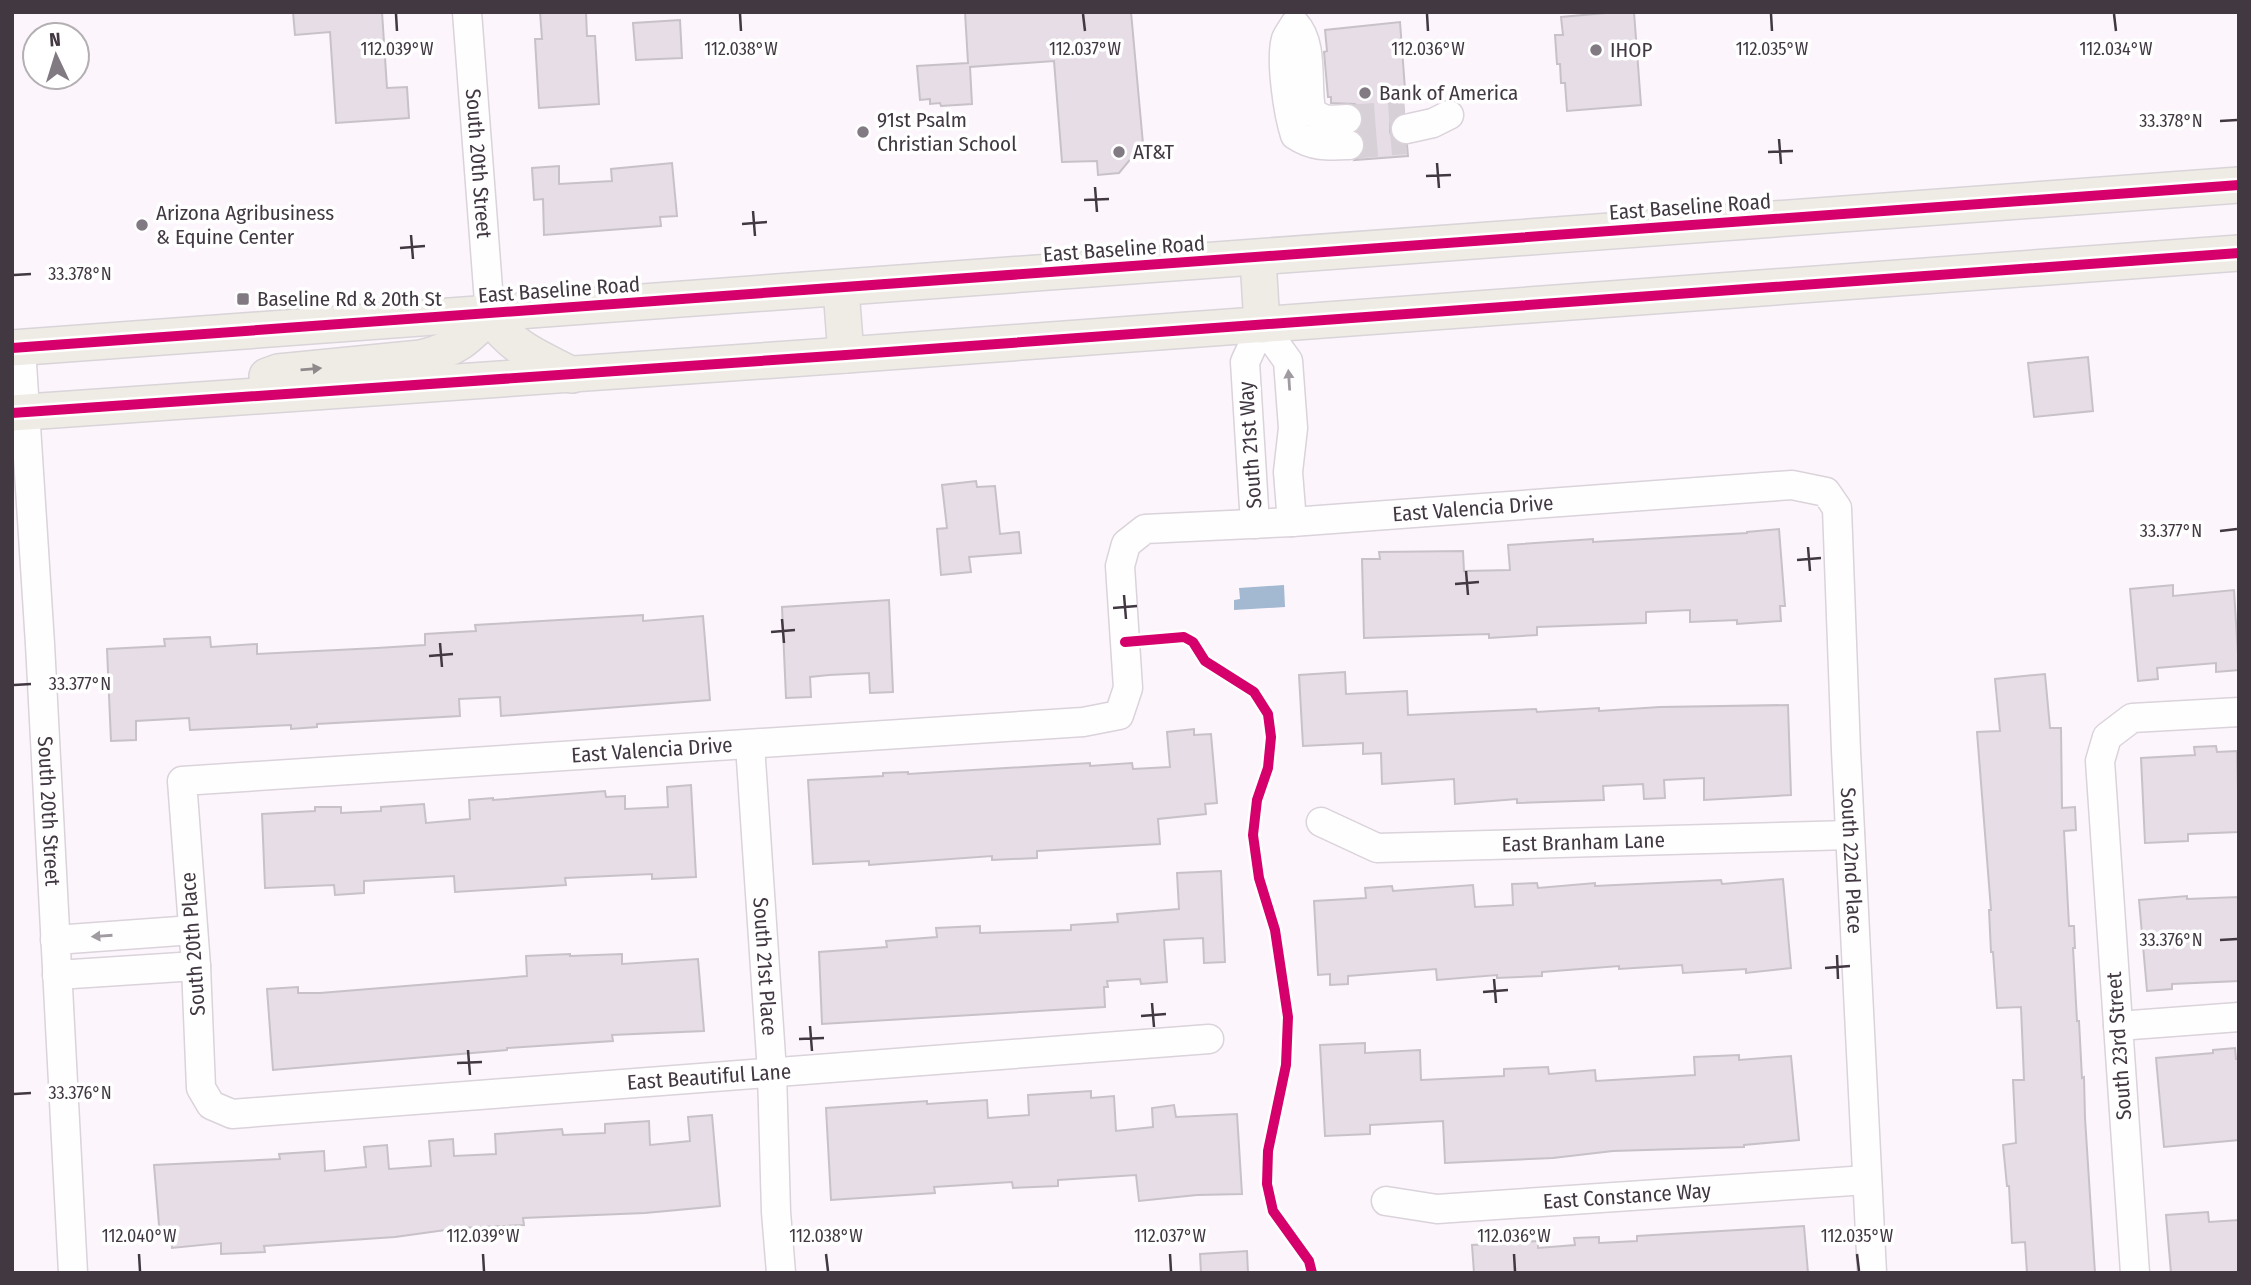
<svg xmlns="http://www.w3.org/2000/svg" width="2251" height="1285" font-family="'Fira Sans Condensed',sans-serif">
<style>
.water{fill:#a3b8d1}
.building{fill:#e6dde6;stroke:#c8c2c8;stroke-width:2}
.lines{fill:none;stroke-linecap:round;stroke-linejoin:round}
.minor-tunnel{stroke:#d7d0d7;stroke-width:28;stroke-dasharray:28 14;stroke-linecap:butt}
.minor-casing{stroke:#dad3da;stroke-width:31}
.major-casing{stroke:#d8d4d8;stroke-width:38}
.minor{stroke:#fffeff;stroke-width:28}
.major{stroke:#efece6;stroke-width:35}
.cycleway-casing{stroke:#fff;stroke-width:15}
.cycleway{stroke:#d6006c;stroke-width:10}
.oneway{fill:#8f898c}
.oneway2{fill:#a09ba0}
.ticks{fill:none;stroke:#413842;stroke-width:2.5}
.poi-dot{fill:#827a83;stroke:#fff;stroke-width:2.5}
.labels{text-anchor:middle;dominant-baseline:central;stroke-width:7;stroke-linejoin:round;paint-order:stroke}
.poi-label{font-size:21px;fill:#413842;stroke:#fff;text-anchor:start}
.street-label{font-size:21px;fill:#413842;stroke:#fff}
.ticks-label{font-size:18px;text-anchor:middle;fill:#413842;stroke:#fff;stroke-width:7;stroke-linejoin:round;paint-order:stroke}
</style>
<rect width="100%" height="100%" fill="#fcf6fc"/>
<path class="water" d="M 1284,585 L 1285,607 L 1234,610 L 1234,600 L 1240,599 L 1239,588 Z"/>
<g class="building">
<path d="M 293,12 L 382,12 L 387,88 L 407,87 L 409,118 L 336,123 L 330,32 L 295,35 Z"/>
<path d="M 540,12 L 586,12 L 587,36 L 595,36 L 599,104 L 539,108 L 535,39 L 542,39 Z"/>
<path d="M 965,12 L 1131,12 L 1143,144 L 1119,173 L 1098,175 L 1097,161 L 1062,162 L 1054,61 L 970,67 L 972,104 L 941,106 L 940,103 L 930,104 L 930,99 L 920,100 L 917,66 L 968,63 Z"/>
<path d="M 1617,12 L 1634,12 L 1641,105 L 1567,111 L 1565,83 L 1561,83 L 1560,64 L 1557,64 L 1555,35 L 1563,35 L 1561,17 Z"/>
<path d="M 680,20 L 682,58 L 636,60 L 633,23 Z"/>
<path d="M 1400,22 L 1405,89 L 1402,89 L 1404,112 L 1394,117 L 1390,123 L 1390,132 L 1394,141 L 1407,145 L 1408,156 L 1355,160 L 1363,153 L 1366,145 L 1363,137 L 1358,131 L 1362,126 L 1363,117 L 1360,109 L 1355,104 L 1331,103 L 1331,97 L 1328,97 L 1324,52 L 1327,51 L 1325,30 Z"/>
<path d="M 672,163 L 677,216 L 660,217 L 661,226 L 544,235 L 543,199 L 534,200 L 532,168 L 559,166 L 559,184 L 612,181 L 611,169 Z"/>
<path d="M 2088,357 L 2093,411 L 2034,417 L 2028,363 Z"/>
<path d="M 976,481 L 977,487 L 995,486 L 1000,534 L 1019,532 L 1021,553 L 969,557 L 971,572 L 941,575 L 937,529 L 947,528 L 942,485 Z"/>
<path d="M 1779,529 L 1785,606 L 1780,606 L 1781,621 L 1737,624 L 1737,620 L 1690,622 L 1690,610 L 1646,612 L 1646,623 L 1537,627 L 1537,635 L 1489,638 L 1489,634 L 1364,638 L 1362,559 L 1380,559 L 1379,552 L 1463,551 L 1464,571 L 1510,570 L 1508,545 L 1593,539 L 1593,542 L 1747,533 L 1747,532 Z"/>
<path d="M 2173,585 L 2173,596 L 2234,590 L 2239,670 L 2216,672 L 2216,663 L 2157,668 L 2158,679 L 2138,681 L 2130,589 Z"/>
<path d="M 889,600 L 893,692 L 870,693 L 869,673 L 829,675 L 810,677 L 811,697 L 786,698 L 782,607 Z"/>
<path d="M 643,615 L 643,621 L 703,616 L 710,700 L 501,716 L 500,697 L 459,699 L 460,716 L 317,724 L 317,727 L 291,729 L 291,725 L 190,730 L 189,718 L 136,721 L 136,740 L 111,741 L 107,649 L 165,646 L 164,639 L 210,637 L 211,647 L 257,644 L 257,654 L 377,648 L 425,645 L 425,634 L 476,631 L 475,625 Z"/>
<path d="M 1345,672 L 1346,694 L 1407,691 L 1408,715 L 1536,709 L 1537,712 L 1599,708 L 1599,711 L 1660,707 L 1788,705 L 1791,795 L 1704,800 L 1704,778 L 1664,780 L 1665,798 L 1644,799 L 1643,784 L 1603,786 L 1604,800 L 1517,803 L 1517,799 L 1455,804 L 1454,779 L 1382,784 L 1381,753 L 1363,754 L 1363,743 L 1303,746 L 1299,675 Z"/>
<path d="M 2045,674 L 2050,728 L 2061,728 L 2062,808 L 2075,807 L 2076,830 L 2064,831 L 2069,926 L 2074,926 L 2075,948 L 2073,948 L 2077,1021 L 2079,1021 L 2082,1078 L 2084,1077 L 2085,1118 L 2095,1273 L 2027,1273 L 2025,1242 L 2012,1243 L 2009,1186 L 2007,1186 L 2003,1145 L 2016,1143 L 2013,1080 L 2024,1080 L 2021,1007 L 1997,1008 L 1993,952 L 1991,952 L 1989,910 L 1991,910 L 1977,732 L 2000,731 L 1995,679 Z"/>
<path d="M 1194,729 L 1194,735 L 1211,734 L 1217,803 L 1205,804 L 1206,814 L 1158,819 L 1160,844 L 1037,851 L 1037,858 L 992,860 L 992,856 L 869,865 L 869,861 L 813,864 L 808,780 L 883,776 L 883,773 L 908,772 L 908,774 L 1090,763 L 1090,766 L 1132,763 L 1133,769 L 1170,767 L 1167,732 Z"/>
<path d="M 2216,746 L 2217,752 L 2237,751 L 2239,832 L 2188,834 L 2188,841 L 2145,843 L 2141,758 L 2195,755 L 2194,747 Z"/>
<path d="M 691,785 L 696,877 L 652,879 L 652,874 L 565,878 L 566,885 L 455,892 L 454,876 L 364,881 L 364,893 L 335,895 L 334,885 L 265,888 L 262,814 L 315,811 L 315,807 L 341,807 L 341,813 L 381,811 L 381,807 L 424,804 L 426,823 L 470,819 L 469,800 L 493,798 L 493,800 L 605,791 L 606,797 L 625,796 L 625,809 L 668,807 L 667,787 Z"/>
<path d="M 1221,871 L 1225,962 L 1204,963 L 1203,938 L 1164,940 L 1167,982 L 1141,984 L 1140,979 L 1107,981 L 1108,987 L 1104,987 L 1105,1007 L 822,1024 L 819,952 L 887,947 L 886,941 L 937,937 L 936,928 L 980,926 L 980,933 L 1071,930 L 1071,925 L 1118,922 L 1117,914 L 1179,909 L 1177,873 Z"/>
<path d="M 1783,879 L 1791,968 L 1746,973 L 1746,969 L 1683,973 L 1682,965 L 1619,969 L 1619,966 L 1542,972 L 1542,976 L 1497,978 L 1497,975 L 1437,980 L 1436,969 L 1348,976 L 1348,984 L 1330,985 L 1330,974 L 1318,975 L 1314,901 L 1366,898 L 1365,888 L 1392,886 L 1393,891 L 1473,885 L 1475,907 L 1513,905 L 1512,884 L 1537,883 L 1538,888 L 1595,883 L 1595,886 L 1721,880 L 1722,884 Z"/>
<path d="M 2187,896 L 2187,899 L 2239,897 L 2239,981 L 2172,984 L 2172,989 L 2147,991 L 2139,900 Z"/>
<path d="M 570,954 L 570,956 L 622,954 L 622,964 L 698,959 L 704,1031 L 612,1035 L 613,1041 L 507,1048 L 507,1050 L 273,1070 L 267,989 L 298,987 L 298,993 L 320,993 L 527,976 L 526,956 Z"/>
<path d="M 1365,1043 L 1365,1053 L 1420,1050 L 1421,1080 L 1504,1076 L 1504,1069 L 1548,1067 L 1549,1074 L 1595,1070 L 1596,1081 L 1695,1075 L 1694,1057 L 1739,1055 L 1739,1060 L 1791,1056 L 1799,1140 L 1744,1145 L 1744,1147 L 1613,1151 L 1553,1158 L 1445,1163 L 1443,1121 L 1370,1125 L 1370,1134 L 1325,1136 L 1320,1045 Z"/>
<path d="M 2235,1048 L 2236,1059 L 2239,1059 L 2239,1140 L 2164,1147 L 2156,1058 L 2213,1053 L 2213,1050 Z"/>
<path d="M 1091,1091 L 1091,1098 L 1114,1096 L 1116,1131 L 1153,1127 L 1152,1108 L 1174,1105 L 1176,1117 L 1237,1114 L 1242,1194 L 1197,1195 L 1139,1201 L 1136,1175 L 1058,1180 L 1058,1186 L 1013,1188 L 1012,1182 L 934,1187 L 935,1193 L 831,1200 L 826,1108 L 927,1101 L 927,1104 L 987,1100 L 988,1118 L 1029,1115 L 1028,1095 Z"/>
<path d="M 712,1115 L 720,1206 L 645,1213 L 523,1218 L 524,1225 L 460,1228 L 395,1237 L 264,1246 L 265,1252 L 221,1254 L 221,1243 L 172,1248 L 171,1237 L 160,1237 L 154,1165 L 280,1159 L 279,1154 L 324,1151 L 325,1171 L 366,1167 L 364,1147 L 387,1145 L 389,1169 L 431,1166 L 429,1141 L 453,1139 L 454,1156 L 496,1154 L 495,1134 L 562,1129 L 563,1135 L 605,1133 L 605,1124 L 649,1121 L 650,1145 L 690,1141 L 688,1117 Z"/>
<path d="M 2208,1212 L 2209,1222 L 2239,1220 L 2239,1273 L 2171,1273 L 2166,1215 Z"/>
<path d="M 1804,1226 L 1808,1273 L 1474,1273 L 1472,1245 L 1538,1241 L 1538,1248 L 1575,1245 L 1574,1238 L 1599,1237 L 1599,1243 L 1637,1241 L 1637,1236 Z"/>
<path d="M 1247,1251 L 1248,1273 L 1201,1273 L 1200,1254 Z"/>
</g>
<g class="lines">
<g class="minor-tunnel">
<path d="M 1347,119 L 1405,115"/>
<path d="M 1349,145 L 1406,140"/>
</g>
<defs>
<g id="minor">
<path id="s1" d="M 467,12 L 490,315"/>
<path d="M 1347,119 C 1332,120 1321,122 1311,110 C 1306,83 1314,44 1295,24 C 1292,29 1288,34 1286,39 C 1280,59 1288,114 1295,135 C 1313,147 1328,146 1349,145"/>
<path d="M 1406,129 L 1433,123 L 1449,115"/>
<path id="s2" d="M 21,348 L 40,644 L 73,1273"/>
<path d="M 1255,524 L 1245,362 L 1262,325 L 1288,361 L 1293,428 L 1288,472 L 1292,522"/>
<path id="s3" d="M 750,745 L 772,1072 L 776,1212 L 781,1273"/>
<path id="s4" d="M 1321,822 L 1377,848 L 1850,835"/>
<path d="M 55,940 L 193,930"/>
<path d="M 57,975 L 196,966"/>
<path d="M 2118,1026 L 2239,1017"/>
<path id="s5" d="M 1209,1039 L 232,1114 L 211,1105 L 201,1088 L 196,966 L 182,781 L 1083,722 L 1119,715 L 1128,688 L 1120,566 L 1126,544 L 1145,529 L 1292,522 L 1792,485 L 1826,492 L 1837,508 L 1846,751 L 1872,1273"/>
<path id="s6" d="M 1386,1201 L 1437,1209 L 1867,1180"/>
<path d="M 2135,1273 L 2100,761 L 2107,737 L 2132,718 L 2239,712"/>
</g>
<g id="major">
<path d="M 1258,259 L 1262,325"/>
<path d="M 841,289 L 846,355"/>
<path d="M 12,348 L 2239,185"/>
<path d="M 267,376 L 278,372 L 421,358 C 456,349 465,340 490,315 C 512,349 538,357 572,375"/>
<path d="M 12,413 L 846,355 L 2239,253"/>
</g>
</defs>
<use href="#minor" class="minor-casing"/>
<use href="#major" class="major-casing"/>
<use href="#minor" class="minor"/>
<use href="#major" class="major"/>
<defs>
<g id="cycleway">
<path d="M 12,348 L 2239,185"/>
<path d="M 12,413 L 846,355 L 2239,253"/>
<path d="M 1125,642 L 1184,637 L 1193,642 L 1205,661 L 1254,692 L 1268,714 L 1271,737 L 1268,768 L 1257,800 L 1253,835 L 1259,878 L 1275,930 L 1288,1017 L 1286,1065 L 1268,1151 L 1267,1184 L 1273,1211 L 1309,1261 L 1312,1273"/>
</g>
</defs>
<use href="#cycleway" class="cycleway-casing"/>
<use href="#cycleway" class="cycleway"/>
</g>
<defs><path id="oneway-solid" d="M-6-.8H1V-3.2L6.5 0L1 3.2V.8H-6Z" transform="scale(1.75)"/></defs>
<use class="oneway" href="#oneway-solid" transform="translate(311 369) rotate(-5)"/>
<g class="oneway2">
<use href="#oneway-solid" transform="translate(1289 380) rotate(-94)"/>
<use href="#oneway-solid" transform="translate(102 936) rotate(176)"/>
</g>
<path class="ticks" d="M 396,14 L 397,31M 740,14 L 741,31M 1083,14 L 1085,31M 1427,14 L 1428,31M 1771,14 L 1772,31M 2114,14 L 2116,31M 2220,121 L 2237,120M 1779,139 L 1781,164M 1768,152 L 1793,151M 1437,163 L 1439,188M 1426,176 L 1451,175M 1095,187 L 1097,212M 1084,200 L 1109,199M 753,211 L 755,236M 742,224 L 767,222M 411,235 L 413,259M 400,248 L 425,246M 14,275 L 31,274M 2220,531 L 2237,529M 1808,547 L 1810,571M 1797,560 L 1821,558M 1466,571 L 1468,595M 1455,584 L 1479,582M 1124,595 L 1126,619M 1113,608 L 1137,606M 782,619 L 784,643M 771,632 L 795,630M 440,643 L 442,667M 429,656 L 453,654M 14,685 L 31,684M 2220,940 L 2237,939M 1837,955 L 1838,979M 1825,968 L 1850,966M 1494,979 L 1496,1003M 1483,992 L 1508,990M 1152,1003 L 1154,1027M 1141,1016 L 1166,1014M 810,1026 L 812,1051M 799,1039 L 824,1038M 468,1050 L 470,1075M 457,1063 L 482,1062M 14,1094 L 31,1093M 139,1254 L 140,1271M 483,1254 L 484,1271M 826,1254 L 828,1271M 1170,1254 L 1171,1271M 1514,1254 L 1515,1271M 1857,1254 L 1859,1271"/>
<g class="poi-dot">
<circle cx="1596" cy="50" r="7"/>
<circle cx="1365" cy="93" r="7"/>
<circle cx="863" cy="132" r="7"/>
<circle cx="1119" cy="152" r="7"/>
<circle cx="142" cy="225" r="7"/>
<rect x="236" y="292" width="14" height="14" rx="3.5"/>
</g>
<g class="labels">
<g class="poi-label">
<text x="1610" y="50">IHOP</text>
<text x="1379" y="93">Bank of America</text>
<text x="877" y="120">91st Psalm<tspan x="877" dy="24">Christian School</tspan></text>
<text x="1133" y="152">AT&amp;T</text>
<text x="156" y="213">Arizona Agribusiness<tspan x="156" dy="24">&amp; Equine Center</tspan></text>
<text x="257" y="299">Baseline Rd &amp; 20th St</text>
</g>
<g class="street-label">
<text stroke="none"><textPath href="#s1" startOffset="152">South 20th Street</textPath></text>
<text transform="translate(1690 207) rotate(-4)">East Baseline Road</text>
<text transform="translate(1124 249) rotate(-4)">East Baseline Road</text>
<text transform="translate(559 290) rotate(-4)">East Baseline Road</text>
<text transform="translate(1250 445) rotate(-94)">South 21st Way</text>
<text stroke="none"><textPath href="#s5" startOffset="2796">East Valencia Drive</textPath></text>
<text stroke="none"><textPath href="#s5" startOffset="1801">East Valencia Drive</textPath></text>
<text stroke="none"><textPath href="#s2" startOffset="464">South 20th Street</textPath></text>
<text stroke="none"><textPath href="#s4" startOffset="268">East Branham Lane</textPath></text>
<text stroke="none"><textPath href="#s5" startOffset="3523">South 22nd Place</textPath></text>
<text transform="translate(193 944) rotate(-94)">South 20th Place</text>
<text stroke="none"><textPath href="#s3" startOffset="222">South 21st Place</textPath></text>
<text transform="translate(2119 1046) rotate(-94)">South 23rd Street</text>
<text transform="translate(709 1077) rotate(-4)">East Beautiful Lane</text>
<text stroke="none"><textPath href="#s6" startOffset="242">East Constance Way</textPath></text>
</g>
</g>
<g class="ticks-label">
<text x="397" y="55">112.039°W</text>
<text x="741" y="55">112.038°W</text>
<text x="1085" y="55">112.037°W</text>
<text x="1428" y="55">112.036°W</text>
<text x="1772" y="55">112.035°W</text>
<text x="2116" y="55">112.034°W</text>
<text x="2171" y="127">33.378°N</text>
<text x="80" y="280">33.378°N</text>
<text x="2171" y="537">33.377°N</text>
<text x="80" y="690">33.377°N</text>
<text x="2171" y="946">33.376°N</text>
<text x="80" y="1099">33.376°N</text>
<text x="139" y="1242">112.040°W</text>
<text x="483" y="1242">112.039°W</text>
<text x="826" y="1242">112.038°W</text>
<text x="1170" y="1242">112.037°W</text>
<text x="1514" y="1242">112.036°W</text>
<text x="1857" y="1242">112.035°W</text>
</g>
<rect width="2251" height="1285" fill="none" stroke="#413842" stroke-width="28"/>
<g transform="translate(56 56) rotate(356)"><circle r="33" fill="#ffffff" stroke="#b3afb3" stroke-width="2"/>
<path d="M0-5L12 26L0 18L-12 26Z" fill="#827a83"/>
<text y="-10" font-size="19" font-weight="bold" text-anchor="middle" fill="#413842">N</text>
</g>
</svg>
